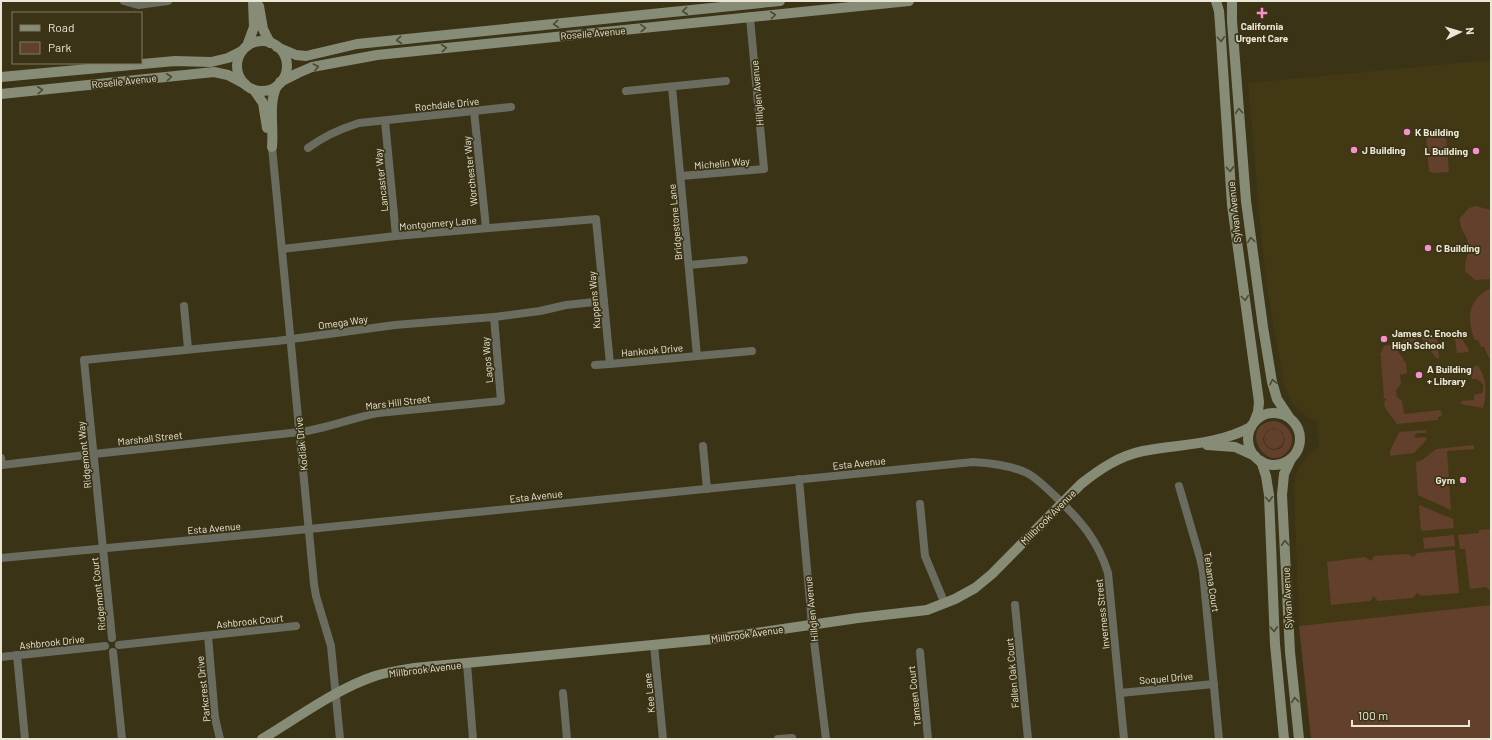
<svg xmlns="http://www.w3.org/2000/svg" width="1492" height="740" font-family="Barlow,sans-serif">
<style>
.built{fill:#423914}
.green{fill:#63402b;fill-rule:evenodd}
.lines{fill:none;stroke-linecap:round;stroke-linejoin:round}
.street{stroke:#696c5f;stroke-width:8}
.secondary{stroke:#878c77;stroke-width:10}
.oneway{stroke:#4d492e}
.poi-dot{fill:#f790cd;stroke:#3a3316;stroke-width:1.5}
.labels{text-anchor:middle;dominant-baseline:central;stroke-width:3.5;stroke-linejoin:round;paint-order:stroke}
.poi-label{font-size:10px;font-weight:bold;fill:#eae7d6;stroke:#3a3316;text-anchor:start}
.street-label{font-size:10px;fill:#eae7d6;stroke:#3a3316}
</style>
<rect width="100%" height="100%" fill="#3a3316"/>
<path class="built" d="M 1491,60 L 1491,605 L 1299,626 L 1294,485 L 1296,475 L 1300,466 L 1307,456 L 1319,446 L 1317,422 L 1306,416 L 1294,405 L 1285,388 L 1283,379 L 1267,287 L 1262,244 L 1248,83 Z"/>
<g class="green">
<path d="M 1446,134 L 1449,172 L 1433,173 L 1429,171 L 1426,136 Z"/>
<path d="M 1475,206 L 1491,210 L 1491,279 L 1475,280 L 1465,271 C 1464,262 1469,255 1468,245 C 1468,237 1464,234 1461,227 C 1460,225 1460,220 1460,218 L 1469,208 Z"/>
<path d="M 1491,288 L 1491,358 L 1489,358 L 1484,347 L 1481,347 L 1478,340 L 1475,340 C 1466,318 1468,299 1491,288 Z"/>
<path d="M 1454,332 L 1457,332 L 1469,350 L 1468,352 L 1457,353 Z"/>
<path d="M 1429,334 L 1429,338 L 1437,338 L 1439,358 L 1436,358 L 1420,336 L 1408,345 L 1406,343 L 1397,350 L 1406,363 L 1407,373 L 1400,375 L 1401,384 L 1396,390 L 1397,397 L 1402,401 L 1404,414 L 1441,410 L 1442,416 L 1438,417 L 1438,420 L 1397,424 L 1385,408 L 1384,401 L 1387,400 L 1384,398 L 1381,358 L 1382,357 L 1380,355 L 1384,346 L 1396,344 L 1408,339 L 1407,336 Z"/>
<path d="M 1478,365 C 1487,380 1487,392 1483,408 L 1461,404 L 1461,401 L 1474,400 L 1474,395 L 1482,393 C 1486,385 1481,378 1472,379 L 1471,373 L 1460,374 Z"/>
<path d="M 1274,421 C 1289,423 1298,439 1288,451 C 1265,477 1237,423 1274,421 ZM 1274,428 L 1282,432 L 1285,440 L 1282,447 C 1274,453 1264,449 1263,438 L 1267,431 Z"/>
<circle cx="1274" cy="439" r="10"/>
<path d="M 1426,430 L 1426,433 L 1417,433 L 1414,436 L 1416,438 L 1425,437 L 1427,439 L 1414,453 L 1390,456 L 1390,451 L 1399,432 Z"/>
<path d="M 1474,445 L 1474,449 L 1447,451 L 1451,510 L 1418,495 L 1416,462 L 1422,460 L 1436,449 Z"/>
<path d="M 1419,505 L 1453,519 L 1454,528 L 1421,531 Z"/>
<path d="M 1491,529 L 1491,591 L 1486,587 L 1470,589 L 1465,549 L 1460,549 L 1458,535 L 1479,533 L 1479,530 Z"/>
<path d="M 1454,535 L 1455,546 L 1424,549 L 1423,538 Z"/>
<path d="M 1455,550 L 1459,593 L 1421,596 L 1417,593 L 1413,598 L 1378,601 L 1374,596 L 1370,601 L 1331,605 L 1327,562 L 1365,557 L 1371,561 L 1374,556 L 1408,554 L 1414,557 L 1417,553 Z"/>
<path d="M 1491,605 L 1491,739 L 1311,739 L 1299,626 Z"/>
</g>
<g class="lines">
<g class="street">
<path d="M 124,1 L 138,5 L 168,1"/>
<path d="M 672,87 L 697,356"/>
<path d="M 626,91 L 726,81"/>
<path d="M 474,111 L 486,228"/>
<path d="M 385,121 L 396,236"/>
<path d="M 272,147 L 314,584 L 316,596 L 331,646 L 340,739"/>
<path d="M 308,148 C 324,136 340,129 359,123 L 511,107"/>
<path d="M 681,176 L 764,169 L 750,18"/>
<path d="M 282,249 L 396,236 L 596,219 L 610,364 L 595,365"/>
<path d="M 689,265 L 744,260"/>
<path d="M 184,306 L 188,349"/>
<path d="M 610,364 L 752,351"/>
<path d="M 703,446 L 707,489"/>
<path d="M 1,458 L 2,465 L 94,454 L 300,432 C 326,429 351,418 378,413 L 501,401 L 494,317"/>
<path d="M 799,479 L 812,625 L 826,739"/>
<path d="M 1179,486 L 1200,558 L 1203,572 L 1219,739"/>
<path d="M 920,504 L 925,556 L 945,604"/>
<path d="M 1,558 L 309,529 L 973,462 C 991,463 1010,465 1027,473 C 1037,478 1046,488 1055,496 C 1080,520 1098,540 1108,573 L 1124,739"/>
<path d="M 1015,605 L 1028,739"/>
<path d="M 208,636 L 215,718 L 220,739"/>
<path d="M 112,638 L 84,360 L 277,341 L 395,325 L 494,317 L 540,311 L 566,305 L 604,301"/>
<path d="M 119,645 L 296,626"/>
<path d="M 654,645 L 663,739"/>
<path d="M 113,652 L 122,739"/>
<path d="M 920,652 L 928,739"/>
<path d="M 17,655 L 25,739"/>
<path d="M 1,657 L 105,646"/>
<path d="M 467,664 L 473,739"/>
<path d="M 563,693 L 567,739"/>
<path d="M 1120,693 L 1214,684"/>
<path d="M 778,739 L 792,738"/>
</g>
<g class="secondary">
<path d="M 1216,1 L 1219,11 L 1220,24 L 1232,205 L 1259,402 L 1258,412 L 1254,422"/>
<path d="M 1232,1 L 1232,21 L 1246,201 L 1263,327 L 1272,382 L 1277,399 L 1289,417"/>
<path d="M 259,6 L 263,29 L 270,43"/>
<circle cx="262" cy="66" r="25"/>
<path d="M 247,46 L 254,27 L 253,1"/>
<path d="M 277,47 L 296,55 L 306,56 L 357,44 L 780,1"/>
<path d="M 1,77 L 175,61 L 211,62 L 228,58 L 242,51"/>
<path d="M 280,82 L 298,73 L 312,67 L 377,55 L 909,1"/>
<path d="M 254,90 L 263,103 L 267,128"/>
<path d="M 1,94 L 214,72 L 228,75 L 245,84"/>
<path d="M 272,147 C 274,127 268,103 277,86"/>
<circle cx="1274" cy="439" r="26"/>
<path d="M 1207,445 L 1235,447 L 1255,456"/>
<path d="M 1291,459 L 1284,474 L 1282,495 L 1290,652 L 1299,739"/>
<path d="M 1261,461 L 1266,476 L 1269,495 L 1275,644 L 1284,739"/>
<path d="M 262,739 C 297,718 336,689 375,676 C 387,672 401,670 414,668 L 714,639 L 858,618 L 927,610 L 955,599 L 975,588 L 992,574 L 1081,484 C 1100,469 1119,456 1143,451 C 1180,444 1218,445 1251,427"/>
</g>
</g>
<defs><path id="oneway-chevron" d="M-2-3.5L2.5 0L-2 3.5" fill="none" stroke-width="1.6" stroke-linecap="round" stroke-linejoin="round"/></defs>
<g class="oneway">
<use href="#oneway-chevron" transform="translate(685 11) rotate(174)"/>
<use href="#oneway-chevron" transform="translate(773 15) rotate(-6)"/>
<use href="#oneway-chevron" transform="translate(556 24) rotate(174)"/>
<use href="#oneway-chevron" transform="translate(643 28) rotate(-4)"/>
<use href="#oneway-chevron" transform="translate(1221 39) rotate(86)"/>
<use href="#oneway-chevron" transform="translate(399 40) rotate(174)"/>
<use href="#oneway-chevron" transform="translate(444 48) rotate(-6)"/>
<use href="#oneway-chevron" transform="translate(316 67) rotate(-13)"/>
<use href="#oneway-chevron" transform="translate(169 77) rotate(-6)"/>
<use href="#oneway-chevron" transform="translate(40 90) rotate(-6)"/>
<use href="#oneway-chevron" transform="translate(1239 111) rotate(-95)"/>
<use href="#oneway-chevron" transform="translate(1230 169) rotate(86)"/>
<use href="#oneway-chevron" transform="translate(1251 240) rotate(-98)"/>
<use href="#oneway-chevron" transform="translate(1245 298) rotate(82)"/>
<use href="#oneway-chevron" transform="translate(1273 382) rotate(-103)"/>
<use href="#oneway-chevron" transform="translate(1269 499) rotate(86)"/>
<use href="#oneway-chevron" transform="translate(1285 543) rotate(-93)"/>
<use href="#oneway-chevron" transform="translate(1274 629) rotate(87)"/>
<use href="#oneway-chevron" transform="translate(1295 700) rotate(-96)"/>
</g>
<g class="poi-dot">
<path d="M1260 7h4v4h4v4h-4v4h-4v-4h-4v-4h4z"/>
<circle cx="1407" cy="132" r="4"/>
<circle cx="1354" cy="150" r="4"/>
<circle cx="1476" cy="151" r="4"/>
<circle cx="1428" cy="248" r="4"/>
<circle cx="1384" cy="339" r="4"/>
<circle cx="1419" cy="375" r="4"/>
<circle cx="1463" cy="480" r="4"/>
</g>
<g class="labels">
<g class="poi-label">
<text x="1262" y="26" text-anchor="middle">California<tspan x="1262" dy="12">Urgent Care</tspan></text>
<text x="1415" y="132">K Building</text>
<text x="1362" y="150">J Building</text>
<text x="1468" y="151" text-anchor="end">L Building</text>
<text x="1436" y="248">C Building</text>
<text x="1392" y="333">James C. Enochs<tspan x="1392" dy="12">High School</tspan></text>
<text x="1427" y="369">A Building<tspan x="1427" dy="12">+ Library</tspan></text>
<text x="1455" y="480" text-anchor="end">Gym</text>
</g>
<g class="street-label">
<text transform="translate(593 33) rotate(-5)">Roselle Avenue</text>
<text transform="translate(124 81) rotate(-6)">Roselle Avenue</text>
<text transform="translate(757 93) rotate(-95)">Hillglen Avenue</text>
<text transform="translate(447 104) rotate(-6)">Rochdale Drive</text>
<text transform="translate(722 163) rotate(-5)">Michelin Way</text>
<text transform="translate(470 171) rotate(-96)">Worchester Way</text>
<text transform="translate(381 180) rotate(-96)">Lancaster Way</text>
<text transform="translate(1234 212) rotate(-96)">Sylvan Avenue</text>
<text transform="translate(675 222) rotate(-95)">Bridgestone Lane</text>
<text transform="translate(438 223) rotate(-5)">Montgomery Lane</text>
<text transform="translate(594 300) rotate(-95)">Kuppens Way</text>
<text transform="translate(343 322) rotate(-8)">Omega Way</text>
<text transform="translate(652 350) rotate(-5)">Hankook Drive</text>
<text transform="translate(487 360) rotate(-95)">Lagos Way</text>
<text transform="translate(398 402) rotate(-7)">Mars Hill Street</text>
<text transform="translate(150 438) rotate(-6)">Marshall Street</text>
<text transform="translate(301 444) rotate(-96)">Kodiak Drive</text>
<text transform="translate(84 455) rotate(-96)">Ridgemont Way</text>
<text transform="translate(859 463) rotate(-6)">Esta Avenue</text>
<text transform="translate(536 496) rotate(-6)">Esta Avenue</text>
<text transform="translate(1048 517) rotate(-45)">Millbrook Avenue</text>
<text transform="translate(214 528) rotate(-5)">Esta Avenue</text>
<text transform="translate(1212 582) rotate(82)">Tehama Court</text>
<text transform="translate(98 594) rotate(-96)">Ridgemont Court</text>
<text transform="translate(1287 598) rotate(-93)">Sylvan Avenue</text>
<text transform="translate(811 609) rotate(-96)">Hillglen Avenue</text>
<text transform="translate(1102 614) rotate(-96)">Inverness Street</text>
<text transform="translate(250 621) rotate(-6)">Ashbrook Court</text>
<text transform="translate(747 634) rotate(-8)">Millbrook Avenue</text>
<text transform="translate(52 642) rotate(-6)">Ashbrook Drive</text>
<text transform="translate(425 669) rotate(-7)">Millbrook Avenue</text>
<text transform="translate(1012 673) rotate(-95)">Fallen Oak Court</text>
<text transform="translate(1166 678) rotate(-5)">Soquel Drive</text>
<text transform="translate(203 689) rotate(-96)">Parkcrest Drive</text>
<text transform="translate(649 693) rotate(-96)">Kee Lane</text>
<text transform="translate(914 696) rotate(-96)">Tamsen Court</text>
</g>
</g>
<rect width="1492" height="740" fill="none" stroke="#eae7d6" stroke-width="4"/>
<rect x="12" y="12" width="130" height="52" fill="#3a3316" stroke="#807b63"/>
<rect x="20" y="25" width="20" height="6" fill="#878c77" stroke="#807b63"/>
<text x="48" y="32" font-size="12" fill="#eae7d6">Road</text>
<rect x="20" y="42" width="20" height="12" fill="#63402b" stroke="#807b63"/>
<text x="48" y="52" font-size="12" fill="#eae7d6">Park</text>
<g transform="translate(1460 32) rotate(85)" stroke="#3a3316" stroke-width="3" paint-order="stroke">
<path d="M0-3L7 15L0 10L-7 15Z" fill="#eae7d6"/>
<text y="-6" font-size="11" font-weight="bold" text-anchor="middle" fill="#eae7d6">N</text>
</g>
<path d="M1352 720v6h117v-6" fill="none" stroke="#eae7d6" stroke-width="2"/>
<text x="1358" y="720" font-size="12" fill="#eae7d6" stroke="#3a3316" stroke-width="3" paint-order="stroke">100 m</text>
</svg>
